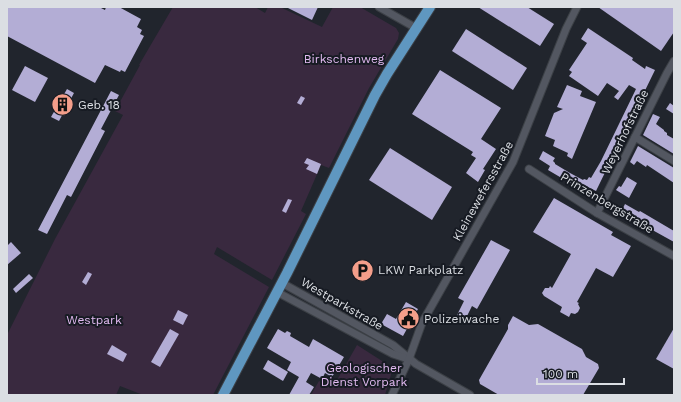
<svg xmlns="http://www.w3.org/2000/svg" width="681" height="402" font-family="'Work Sans',sans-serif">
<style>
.green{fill:#39293f}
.building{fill:#b3add5}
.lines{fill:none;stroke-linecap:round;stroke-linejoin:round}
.street-casing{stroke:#3c4046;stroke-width:9}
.primary-casing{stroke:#3c4046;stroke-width:12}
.street{stroke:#535761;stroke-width:7}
.primary{stroke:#5f97c0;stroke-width:10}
.labels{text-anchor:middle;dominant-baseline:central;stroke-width:4;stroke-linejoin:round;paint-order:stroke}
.park-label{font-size:12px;fill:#e2baf1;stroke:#171b23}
.poi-label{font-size:12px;fill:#dbdee3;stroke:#171b23;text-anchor:start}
.street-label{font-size:12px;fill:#dbdee3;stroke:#171b23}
</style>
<rect width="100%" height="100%" fill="#21252d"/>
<g class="green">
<path d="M 173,7 L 255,7 L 265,13 L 268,7 L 280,7 L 322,27 L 333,7 L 360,7 L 396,28 L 399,33 L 398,39 L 369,88 L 329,168 L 321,165 L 301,211 L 306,214 L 272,280 L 217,247 L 214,254 L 269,287 L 213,395 L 143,395 L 120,386 L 116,395 L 7,395 L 7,335 L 55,239 L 123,115 L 115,111 L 140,65 L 139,65 Z"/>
<path d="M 357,345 L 393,368 L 385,395 L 311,395 L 319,381 L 333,387 Z"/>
</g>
<g class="building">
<path d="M 7,7 L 99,7 L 105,10 L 106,7 L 119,7 L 141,19 L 137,27 L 142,30 L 140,34 L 144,36 L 125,72 L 121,70 L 120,72 L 105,65 L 95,83 L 7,36 Z"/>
<path d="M 286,7 L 318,7 L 312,20 Z"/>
<path d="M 478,7 L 527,7 L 554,24 L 540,46 Z"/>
<path d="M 598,7 L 674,7 L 674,32 L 661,51 Z"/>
<path d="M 588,28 L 633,58 L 632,60 L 645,69 L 646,66 L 655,70 L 596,191 L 584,185 L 582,190 L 548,170 L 550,166 L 539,159 L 543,151 L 555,158 L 553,161 L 555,163 L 555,164 L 570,173 L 583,180 L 584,179 L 587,180 L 589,177 L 591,178 L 601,161 L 636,89 L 629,85 L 618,100 L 614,97 L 619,91 L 607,83 L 598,96 L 569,76 L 572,72 L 569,70 L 587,43 L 581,39 Z"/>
<path d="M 466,29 L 527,68 L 513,90 L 452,51 Z"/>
<path d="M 25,66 L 48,78 L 35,102 L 12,90 Z"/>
<path d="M 440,70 L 501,108 L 481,139 L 496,149 L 483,169 L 485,170 L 478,182 L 466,173 L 476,158 L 471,155 L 473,152 L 412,114 Z"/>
<path d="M 567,85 L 582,91 L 580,96 L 596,102 L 572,159 L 567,156 L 568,153 L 553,146 L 555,140 L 545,136 L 554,113 L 563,109 L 557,107 Z"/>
<path d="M 67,89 L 74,93 L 59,121 L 51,117 Z"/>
<path d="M 111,91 L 119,95 L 101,129 L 105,131 L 71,197 L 67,195 L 47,234 L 38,230 Z"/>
<path d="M 301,96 L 305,98 L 301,105 L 297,103 Z"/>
<path d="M 670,103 L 674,106 L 674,114 L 666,109 Z"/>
<path d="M 653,114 L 660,117 L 656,124 L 664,130 L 664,131 L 667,133 L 667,135 L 674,139 L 674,154 L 643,135 Z"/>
<path d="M 638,146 L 674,168 L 674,183 L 647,165 L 646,167 L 637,161 L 634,165 L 630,162 Z"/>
<path d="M 390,148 L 452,187 L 432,220 L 369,180 Z"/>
<path d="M 307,158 L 321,164 L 317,174 L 306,169 L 309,165 L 304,163 Z"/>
<path d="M 627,177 L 637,183 L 629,198 L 616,190 L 619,186 L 621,187 Z"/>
<path d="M 554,198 L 613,232 L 611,235 L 631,246 L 613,277 L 596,268 L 577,302 L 579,303 L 578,304 L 580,308 L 578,312 L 575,314 L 571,313 L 569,317 L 560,312 L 562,307 L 544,296 L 542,293 L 545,288 L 549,288 L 550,286 L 552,288 L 571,254 L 533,232 Z"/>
<path d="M 288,199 L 292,200 L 286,213 L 282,211 Z"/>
<path d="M 625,204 L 639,212 L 640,211 L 674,231 L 674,242 L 647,227 L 648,226 L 621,212 Z"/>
<path d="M 491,240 L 510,250 L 477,309 L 472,306 L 465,320 L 457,315 L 464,301 L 458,298 Z"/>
<path d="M 11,242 L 21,253 L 7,265 L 7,246 Z"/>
<path d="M 88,272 L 92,274 L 86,285 L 82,282 Z"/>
<path d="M 29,274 L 33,278 L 16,293 L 13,289 Z"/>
<path d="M 406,302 L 418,309 L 403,336 L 381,324 L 387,314 L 396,319 Z"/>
<path d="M 178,310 L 188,315 L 183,325 L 173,320 Z"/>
<path d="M 513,316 L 529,325 L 538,324 L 582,349 L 586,357 L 598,364 L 599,368 L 583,395 L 499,395 L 480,384 L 479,380 L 508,329 L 508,325 Z"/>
<path d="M 674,328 L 674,369 L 656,359 Z"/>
<path d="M 170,329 L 179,334 L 160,367 L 151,362 Z"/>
<path d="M 278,329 L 285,333 L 287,331 L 291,333 L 290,336 L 309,347 L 313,339 L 344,357 L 332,377 L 325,373 L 322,379 L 311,373 L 306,382 L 314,387 L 309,395 L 289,395 L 299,377 L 287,370 L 291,362 L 267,348 Z"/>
<path d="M 112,345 L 127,354 L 123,362 L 107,354 Z"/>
<path d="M 268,360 L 288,372 L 283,381 L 263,369 Z"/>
</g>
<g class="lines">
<defs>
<g id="street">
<path d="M 379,7 L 416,28"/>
<path d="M 635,137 L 674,161"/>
<path d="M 529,169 L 597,213 L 674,256"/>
<path d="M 597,213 L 667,73 L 674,61"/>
<path d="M 282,283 L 393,345 L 416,364 L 470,395"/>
<path d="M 277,292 L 393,354 L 405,358"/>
<path d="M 392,395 L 409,359 L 422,323 L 513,162 L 566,29 L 577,7"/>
</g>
<path id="primary" d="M 223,395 L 287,273 L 375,95 L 387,74 L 430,7"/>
</defs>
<use href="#street" class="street-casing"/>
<use href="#primary" class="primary-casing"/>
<use href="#street" class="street"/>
<use href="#primary" class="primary"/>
</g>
<defs>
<symbol id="building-disc" viewBox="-11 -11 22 22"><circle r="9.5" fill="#f49e8a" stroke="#171b23"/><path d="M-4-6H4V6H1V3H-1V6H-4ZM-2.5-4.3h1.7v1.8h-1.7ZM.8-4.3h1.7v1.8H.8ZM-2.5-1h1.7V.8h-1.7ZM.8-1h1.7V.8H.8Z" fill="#111"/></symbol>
<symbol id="parking-disc" viewBox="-11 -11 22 22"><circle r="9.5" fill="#f49e8a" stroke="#171b23"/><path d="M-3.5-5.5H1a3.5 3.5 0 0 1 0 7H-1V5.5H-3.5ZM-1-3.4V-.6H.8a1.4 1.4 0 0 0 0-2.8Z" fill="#111"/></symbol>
<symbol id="civic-disc" viewBox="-11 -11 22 22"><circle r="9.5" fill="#f49e8a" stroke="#171b23"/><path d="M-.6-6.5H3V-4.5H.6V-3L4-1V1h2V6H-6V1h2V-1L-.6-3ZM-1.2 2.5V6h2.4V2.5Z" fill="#111"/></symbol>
</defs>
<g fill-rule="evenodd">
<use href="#building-disc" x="50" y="92" width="25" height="25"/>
<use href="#parking-disc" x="350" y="258" width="25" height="25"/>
<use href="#civic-disc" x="396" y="306" width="25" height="25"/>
</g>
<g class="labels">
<g class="park-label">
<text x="344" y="59">Birkschenweg</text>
<text x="94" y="320">Westpark</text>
<text x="364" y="368">Geologischer<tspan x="364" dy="14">Dienst Vorpark</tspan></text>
</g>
<g class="poi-label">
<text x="78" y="105">Geb. 18</text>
<text x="378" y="270">LKW Parkplatz</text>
<text x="424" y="319">Polizeiwache</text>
</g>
<g class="street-label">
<text transform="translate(625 132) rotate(-64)">Weyerhofstraße</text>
<text transform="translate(483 191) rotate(-61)">Kleinewefersstraße</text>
<text transform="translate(607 203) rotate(31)">Prinzenbergstraße</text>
<text transform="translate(342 304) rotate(30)">Westparkstraße</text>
</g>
</g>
<rect width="681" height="402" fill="none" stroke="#dbdee3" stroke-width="16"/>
<path d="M537 378v6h87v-6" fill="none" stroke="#dbdee3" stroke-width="2"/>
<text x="543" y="378" font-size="12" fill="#dbdee3" stroke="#171b23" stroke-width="3" paint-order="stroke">100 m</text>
</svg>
